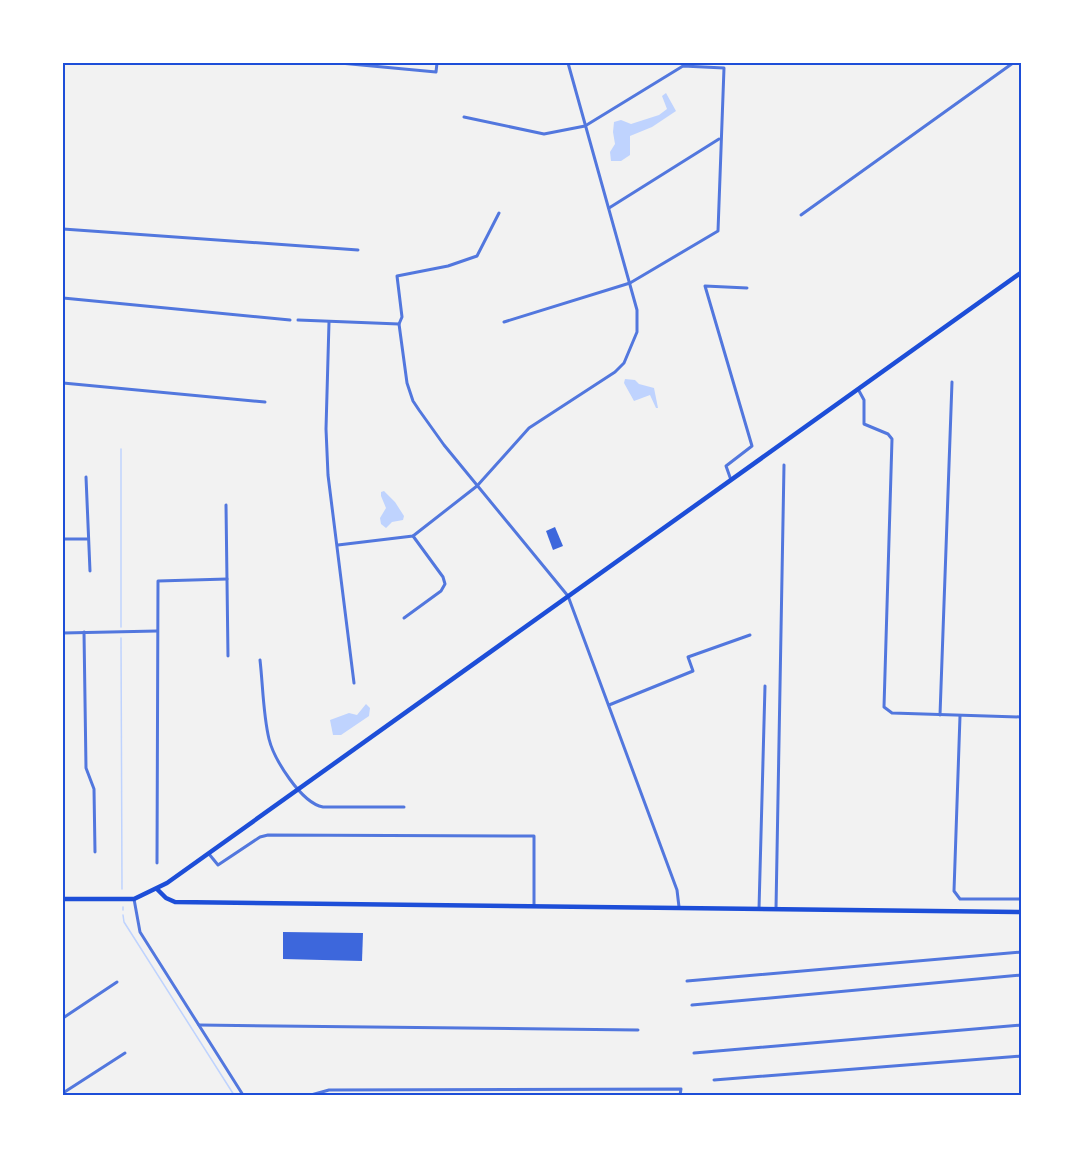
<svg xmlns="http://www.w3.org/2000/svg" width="1085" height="1158" font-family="'Public Sans',sans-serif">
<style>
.water{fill:#bfd3fe}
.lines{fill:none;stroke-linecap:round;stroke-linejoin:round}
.stream{stroke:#bfd3fe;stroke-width:1.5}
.building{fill:#3d67dc}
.minor{stroke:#5277de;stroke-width:3}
.secondary{stroke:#1d4ed8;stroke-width:4.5}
.neatline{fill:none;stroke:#1d4ed8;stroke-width:2}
</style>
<rect width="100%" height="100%" fill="#f2f2f2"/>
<g class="water">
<path d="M 666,93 L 676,111 L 652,127 L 630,136 L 630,155 L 621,161 L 611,161 L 610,152 L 615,144 L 613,132 L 614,122 L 621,120 L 631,124 L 659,115 L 667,109 L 662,96 Z"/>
<path d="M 625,379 L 635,380 L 639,384 L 654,388 L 658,408 L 656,408 L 650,395 L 634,401 L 624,383 Z"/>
<path d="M 384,491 L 395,502 L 404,516 L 403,520 L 392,522 L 386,528 L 381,524 L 380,518 L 386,508 L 381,496 L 381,492 Z"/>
<path d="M 366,704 L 370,708 L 369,716 L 341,735 L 333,735 L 330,720 L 349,713 L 357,715 Z"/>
</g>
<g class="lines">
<g class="stream">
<path d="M 121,449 L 121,627"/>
<path d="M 121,638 L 122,889"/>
<path d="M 123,907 L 123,910"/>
<path d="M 123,915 L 124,922 L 234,1095"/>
</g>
</g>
<g class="building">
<path d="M 555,527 L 563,546 L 553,550 L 546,531 Z"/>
<path d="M 283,932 L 363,933 L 362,961 L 283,959 Z"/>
</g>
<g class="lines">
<g class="minor">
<path d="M 340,63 L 436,72 L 437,63"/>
<path d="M 464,117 L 544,134 L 585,126 L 683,66 L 724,68 L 718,231 L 630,283 L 504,322"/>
<path d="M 609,208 L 719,139"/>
<path d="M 499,213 L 477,256 L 448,266 L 397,276 L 402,317 L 399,324 L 407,383 L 413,401 L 419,410 L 444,445 L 568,596 L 677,890 L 679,907"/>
<path d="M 801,215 L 1013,63"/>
<path d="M 63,229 L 358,250"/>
<path d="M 63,298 L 290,320"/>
<path d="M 298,320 L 399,324"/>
<path d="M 329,322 L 326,429 L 328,475 L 354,683"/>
<path d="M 63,383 L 265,402"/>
<path d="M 858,389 L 864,400 L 864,424 L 888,434 L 892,439 L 884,707 L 892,713 L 1022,717"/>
<path d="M 86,477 L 90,571"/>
<path d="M 731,480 L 726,466 L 752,446 L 705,286 L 747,288"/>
<path d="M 226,505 L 228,656"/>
<path d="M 63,539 L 87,539"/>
<path d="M 338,545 L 413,536 L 477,486 L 529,428 L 615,372 L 624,363 L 637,332 L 637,310 L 568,63"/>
<path d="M 404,618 L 441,591 L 445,584 L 443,577 L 413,536"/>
<path d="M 84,632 L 86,768 L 94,789 L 95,852"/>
<path d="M 63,633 L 157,631"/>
<path d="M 260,660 C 263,686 263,714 269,739 C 274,759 301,803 323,807 L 404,807"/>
<path d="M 609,705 L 693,671 L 688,657 L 750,635"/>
<path d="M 940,715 L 952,382"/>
<path d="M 960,716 L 954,891 L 960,899 L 1022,899"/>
<path d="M 209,854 L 218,865 L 260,837 L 268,835 L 534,836 L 534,906"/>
<path d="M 157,863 L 158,581 L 227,579"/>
<path d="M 134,899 L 140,932 L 243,1095"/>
<path d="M 759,909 L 765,686"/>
<path d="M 776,909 L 784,465"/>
<path d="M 687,981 L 1022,952"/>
<path d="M 692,1005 L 1022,975"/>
<path d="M 63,1018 L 117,982"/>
<path d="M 199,1025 L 638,1030"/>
<path d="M 694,1053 L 1022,1025"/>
<path d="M 714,1080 L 1022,1056"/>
<path d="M 63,1093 L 125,1053"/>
<path d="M 311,1095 L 329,1090 L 681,1089 L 680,1095"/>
</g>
<g class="secondary">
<path d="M 157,889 L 166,898 L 175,902 L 1022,912"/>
<path d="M 63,899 L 134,899 L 167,883 L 1022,272"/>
</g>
</g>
<rect width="1085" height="1158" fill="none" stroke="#ffffff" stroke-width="129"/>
<rect x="64" y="64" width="956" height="1030" class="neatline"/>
</svg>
